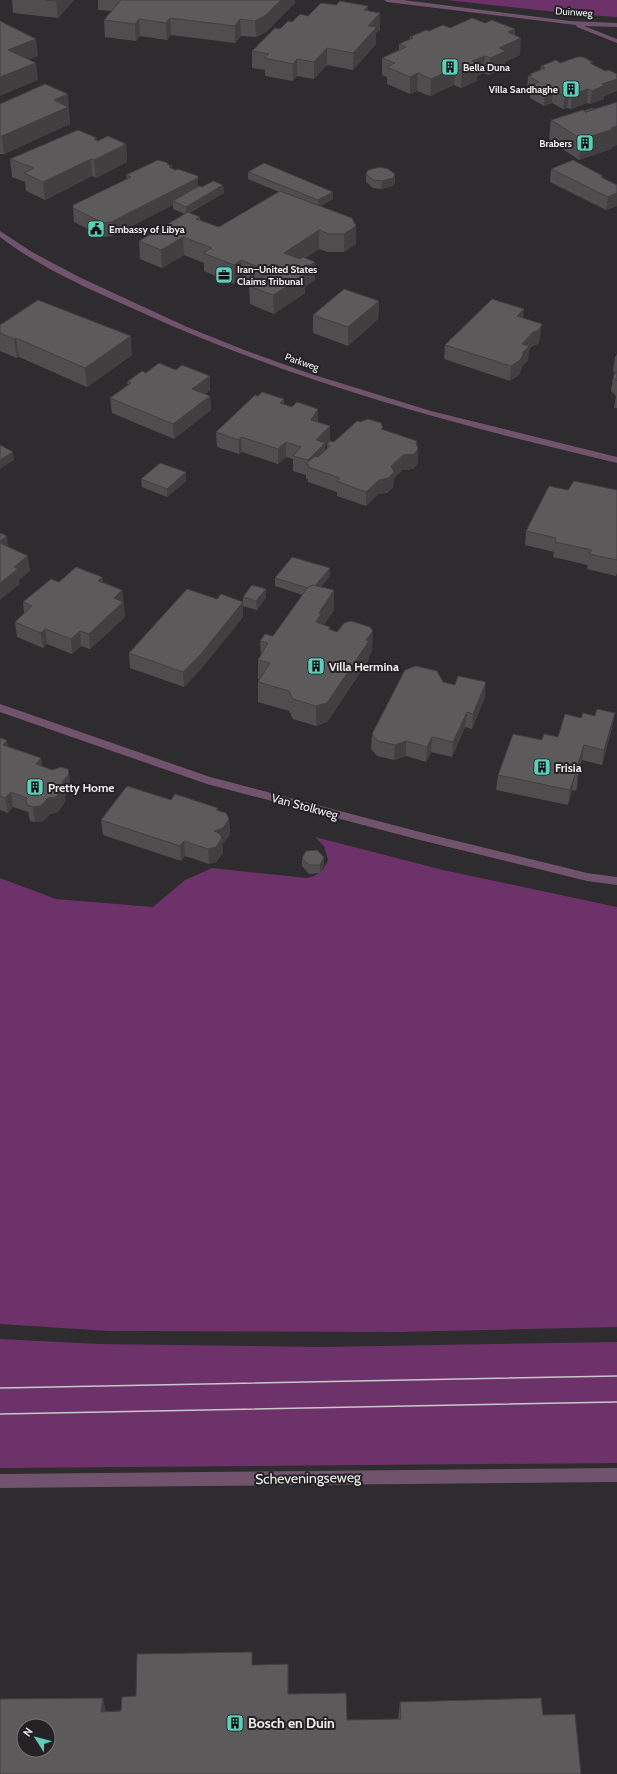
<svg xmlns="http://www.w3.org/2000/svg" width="617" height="1774" font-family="Cabin,sans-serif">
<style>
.green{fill:#6d3269}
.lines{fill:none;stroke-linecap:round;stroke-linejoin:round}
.minor{fill:#71536e;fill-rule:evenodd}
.tram{stroke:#c9c7c9;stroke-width:1.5}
.wall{fill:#504d4f}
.shaded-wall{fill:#413f40}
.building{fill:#5d5a5c;stroke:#413f40;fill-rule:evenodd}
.labels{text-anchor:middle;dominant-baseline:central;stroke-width:4;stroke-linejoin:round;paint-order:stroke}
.far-street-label{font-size:10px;fill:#eeecee;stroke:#242224}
.far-poi-label{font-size:10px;font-weight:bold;fill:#eeecee;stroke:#242224;text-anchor:start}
.poi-label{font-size:12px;font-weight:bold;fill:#eeecee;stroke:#242224;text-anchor:start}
.street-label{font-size:12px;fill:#eeecee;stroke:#242224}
.near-street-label{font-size:14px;fill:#eeecee;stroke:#242224}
.near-poi-label{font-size:14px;font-weight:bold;fill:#eeecee;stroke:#242224;text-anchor:start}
</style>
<rect width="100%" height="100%" fill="#2e2c2e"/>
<g class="green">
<path d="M 447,0 L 617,0 L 617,17 L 574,14 Z"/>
<path d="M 315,837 L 443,870 L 617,907 L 617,1327 L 399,1332 L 109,1331 L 0,1324 L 0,878 L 56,899 L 153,907 L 185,880 L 212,868 L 307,878 C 318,876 324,870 328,860 L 324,846 Z"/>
<path d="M 0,1339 L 99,1344 L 322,1347 L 617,1342 L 617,1463 L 0,1468 Z"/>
</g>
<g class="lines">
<g class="minor">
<path d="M 384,0 L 403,0 L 570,21 L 617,23 L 617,27 L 584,26 L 617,39 L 617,43 L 577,27 L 576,25 L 387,2 Z"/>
<path d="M 0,231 L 32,252 L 79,277 L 187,327 L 247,351 L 308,373 L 431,411 L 617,457 L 617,463 C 455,425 295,382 143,313 C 94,291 43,270 0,237 Z"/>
<path d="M 0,704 L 210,777 L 420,832 L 587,873 L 617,877 L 617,885 L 587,881 L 420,840 L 207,784 L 0,712 Z"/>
<path d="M 617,1468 L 617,1482 L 0,1488 L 0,1474 Z"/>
</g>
<g class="tram">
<path d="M 0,1388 L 617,1376"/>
<path d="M 0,1414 L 617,1402"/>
</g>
</g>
<g class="wall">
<path d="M 12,0 L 74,0 L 58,18 L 13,13 Z"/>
<path d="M 98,0 L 295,0 L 295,3 L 266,32 L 256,37 L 241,36 L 235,43 L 171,35 L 167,40 L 140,36 L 136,41 L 105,37 L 104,20 L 112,11 L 98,10 Z"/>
<path d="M 368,11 L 380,30 L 376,33 L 376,44 L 353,70 L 327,65 L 314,79 L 297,76 L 293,81 L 265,76 L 265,70 L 252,68 L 252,51 L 280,29 L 292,22 L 308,16 Z"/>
<path d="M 485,23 L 515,29 L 515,35 L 520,55 L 505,62 L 504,68 L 489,75 L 483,73 L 477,76 L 477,81 L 461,88 L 454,85 L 430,96 L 417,91 L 410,94 L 387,84 L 387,77 L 382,75 L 382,58 L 399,50 L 399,44 L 410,40 L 410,37 L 450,28 Z"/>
<path d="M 560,63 L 593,65 L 605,71 L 617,74 L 617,91 L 604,96 L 604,99 L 590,104 L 587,103 L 571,109 L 567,108 L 563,109 L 552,103 L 544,106 L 530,98 L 530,91 L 527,89 L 528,76 L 530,75 L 530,74 L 540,70 L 541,66 Z"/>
<path d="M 617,102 L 617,145 L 612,147 L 611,149 L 579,160 L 549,140 L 551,120 L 584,111 L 594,109 Z"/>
<path d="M 0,104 L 69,111 L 69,112 L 70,124 L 4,154 L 0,154 Z"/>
<path d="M 97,141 L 126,144 L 127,162 L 96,178 L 92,176 L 45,200 L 26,191 L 25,182 L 12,177 L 10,159 Z"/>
<path d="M 168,163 L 168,165 L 172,169 L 198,187 L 202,187 L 223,185 L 224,193 L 189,213 L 200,217 L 200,220 L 219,227 L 279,192 L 248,179 L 248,172 L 333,199 L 320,206 L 356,226 L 356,244 L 344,252 L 328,252 L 319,249 L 305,258 L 315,262 L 315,280 L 305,287 L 305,293 L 274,314 L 250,304 L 249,286 L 254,283 L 242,278 L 234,284 L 204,271 L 204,263 L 184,255 L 162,268 L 140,259 L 139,241 L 185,214 L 173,209 L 173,205 L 112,236 L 104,237 L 74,222 L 73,208 L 127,179 L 126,175 Z"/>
<path d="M 551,169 L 617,185 L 617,206 L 606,210 L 550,182 Z"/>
<path d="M 366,174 L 395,182 L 393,186 L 381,189 L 373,188 L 366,182 Z"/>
<path d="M 379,301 L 378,319 L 348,346 L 313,333 L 313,315 Z"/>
<path d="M 524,318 L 540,338 L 538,344 L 532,346 L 529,350 L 528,360 L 522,366 L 522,368 L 519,375 L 510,381 L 444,359 L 445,345 Z"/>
<path d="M 0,325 L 132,355 L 87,387 L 19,357 L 17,358 L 0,351 Z"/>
<path d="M 617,354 L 617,408 L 614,408 L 616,396 L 611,391 L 613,377 L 615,373 L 613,371 L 615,357 Z"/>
<path d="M 176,370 L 210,376 L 210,390 L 205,394 L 210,396 L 211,410 L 174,439 L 112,413 L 110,398 L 128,385 L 127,382 L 146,373 Z"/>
<path d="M 258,396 L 284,399 L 284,404 L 292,407 L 318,409 L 318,422 L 330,441 L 325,446 L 325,450 L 327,448 L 327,444 L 383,430 L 417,441 L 418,463 L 413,469 L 402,470 L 394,478 L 393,487 L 387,493 L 378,494 L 366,506 L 337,496 L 337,492 L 308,482 L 308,479 L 306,479 L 306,475 L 293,471 L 293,459 L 286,457 L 278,464 L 242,452 L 239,454 L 217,447 L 216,432 Z"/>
<path d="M 141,479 L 186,481 L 167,497 L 142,487 Z"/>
<path d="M 568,490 L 617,490 L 617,573 L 616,576 L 587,569 L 588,565 L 553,557 L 554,552 L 525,545 L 526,531 Z"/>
<path d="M 330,568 L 330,576 L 321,587 L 334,610 L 324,625 L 330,627 L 330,630 L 372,650 L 369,656 L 368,661 L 327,722 L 316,726 L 293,719 L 289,711 L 258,702 L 258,682 L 260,680 L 258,679 L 258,660 L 261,655 L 260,641 L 273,636 L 303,595 L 275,586 L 275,578 Z"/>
<path d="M 102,577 L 103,582 L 122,590 L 125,617 L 90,649 L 81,646 L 72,654 L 47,644 L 43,648 L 17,637 L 15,622 L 24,613 L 23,602 L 59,582 Z"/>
<path d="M 243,597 L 266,597 L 257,610 L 243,606 Z"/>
<path d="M 243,617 L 200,670 L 184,687 L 130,668 L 129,653 Z"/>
<path d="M 443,682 L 485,697 L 472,729 L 465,727 L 452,757 L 431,752 L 426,762 L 406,756 L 394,760 L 377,756 L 371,749 L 372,734 Z"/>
<path d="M 612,728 L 602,765 L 582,760 L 578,773 L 577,788 L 576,791 L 572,790 L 568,805 L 496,790 L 498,775 L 542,740 L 558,737 Z"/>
<path d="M 0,738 L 8,747 L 41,758 L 42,766 L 52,770 L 69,774 L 71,789 L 65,796 L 65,802 L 58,812 L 50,814 L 43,821 L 35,822 L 30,821 L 28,812 L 13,807 L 8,813 L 0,810 Z"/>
<path d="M 171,800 L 218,808 L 218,811 L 229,819 L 230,834 L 224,843 L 222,843 L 223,853 L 216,862 L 209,864 L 185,856 L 181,861 L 103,835 L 101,820 Z"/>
<path d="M 302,858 L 324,865 L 320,873 L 309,874 L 302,866 Z"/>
<path d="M 252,1665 L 289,1694 L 347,1720 L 398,1719 L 400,1702 L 543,1715 L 0,1774 L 103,1698 L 106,1712 L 121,1711 L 136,1696 Z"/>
</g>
<g class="shaded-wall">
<path d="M 57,0 L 74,0 L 58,18 L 56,1 Z"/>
<path d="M 281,0 L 295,0 L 295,3 L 266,32 L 256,37 L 255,21 Z"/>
<path d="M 368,6 L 368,23 L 364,10 Z"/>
<path d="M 380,13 L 380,30 L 376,33 L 376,44 L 353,70 L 353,53 L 368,26 Z"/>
<path d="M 170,18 L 171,35 L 167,40 L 166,23 Z"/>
<path d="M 139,19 L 140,36 L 136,41 L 135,24 Z"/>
<path d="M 240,19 L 241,36 L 235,43 L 235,26 Z"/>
<path d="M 515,29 L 514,41 L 521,38 L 520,55 L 505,62 L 504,68 L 489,75 L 490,58 L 499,48 L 508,32 Z"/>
<path d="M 36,39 L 38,56 L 10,67 L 8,50 Z"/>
<path d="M 327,48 L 327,65 L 314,79 L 314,62 Z"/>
<path d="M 485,56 L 483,73 L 477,76 L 477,81 L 461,88 L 462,71 L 472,61 Z"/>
<path d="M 297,59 L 297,76 L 293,81 L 293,64 Z"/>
<path d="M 36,63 L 38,80 L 0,96 L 0,77 Z"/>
<path d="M 455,68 L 454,85 L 430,96 L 431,79 Z"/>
<path d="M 418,73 L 417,91 L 410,94 L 410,77 Z"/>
<path d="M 617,76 L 617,91 L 604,96 L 604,99 L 590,104 L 592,91 Z"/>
<path d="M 588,89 L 587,103 L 571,109 L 572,95 Z"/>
<path d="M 553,90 L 552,103 L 544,106 L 545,93 Z"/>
<path d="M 68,94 L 70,124 L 4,154 L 2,136 L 54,100 Z"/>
<path d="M 569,94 L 567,108 L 563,109 L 565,96 Z"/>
<path d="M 617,126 L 617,145 L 612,147 L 611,149 L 579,160 L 581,139 Z"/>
<path d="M 126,144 L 127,162 L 96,178 L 94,160 Z"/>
<path d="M 91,159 L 92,176 L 45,200 L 43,182 Z"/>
<path d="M 395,174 L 395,182 L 393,186 L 381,189 L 382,181 Z"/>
<path d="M 198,176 L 198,192 L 173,201 L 173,205 L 112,236 L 111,222 Z"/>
<path d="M 223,185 L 224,193 L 186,214 L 186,207 Z"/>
<path d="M 333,192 L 333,199 L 318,208 L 318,200 Z"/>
<path d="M 617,193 L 617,206 L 606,210 L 608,197 Z"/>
<path d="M 356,226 L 356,244 L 344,252 L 344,234 Z"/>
<path d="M 319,230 L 319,249 L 284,271 L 284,253 Z"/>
<path d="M 183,237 L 184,255 L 162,268 L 161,250 Z"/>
<path d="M 241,260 L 242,278 L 234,284 L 234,265 Z"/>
<path d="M 315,262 L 315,280 L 305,287 L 305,293 L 274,314 L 273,295 L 298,272 Z"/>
<path d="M 379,301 L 378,319 L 348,346 L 348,327 Z"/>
<path d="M 524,309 L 523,323 L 517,316 Z"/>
<path d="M 542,324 L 540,338 L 538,344 L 532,346 L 529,350 L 528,360 L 522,366 L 522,368 L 519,375 L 510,381 L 511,366 L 522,344 Z"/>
<path d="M 131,336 L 132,355 L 87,387 L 85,368 Z"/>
<path d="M 16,338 L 19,357 L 17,358 L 14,339 Z"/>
<path d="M 210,376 L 210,390 L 193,404 L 192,389 Z"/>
<path d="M 210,396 L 211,410 L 174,439 L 173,424 Z"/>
<path d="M 284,399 L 284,413 L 280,403 Z"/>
<path d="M 318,409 L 318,424 L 311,420 Z"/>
<path d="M 330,426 L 330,441 L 325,446 L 325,457 L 309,465 L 308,464 L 308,460 L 316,440 Z"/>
<path d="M 241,437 L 242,452 L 239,454 L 239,440 Z"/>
<path d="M 417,441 L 417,450 L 418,449 L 418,463 L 413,469 L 402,470 L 394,478 L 393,487 L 387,493 L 378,494 L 366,506 L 366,492 Z"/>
<path d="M 286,442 L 286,457 L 278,464 L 278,449 Z"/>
<path d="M 13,452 L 14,460 L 0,469 L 0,460 Z"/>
<path d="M 186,472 L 186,481 L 167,497 L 167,489 Z"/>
<path d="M 7,536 L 9,551 L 0,554 L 0,541 Z"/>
<path d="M 28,556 L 30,571 L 19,580 L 20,584 L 0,600 L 0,583 L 14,567 Z"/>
<path d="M 330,568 L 330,576 L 313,597 L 313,589 Z"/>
<path d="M 102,577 L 104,592 L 98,581 Z"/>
<path d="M 266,589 L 266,597 L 257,610 L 256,601 Z"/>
<path d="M 122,590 L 125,617 L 90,649 L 89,634 L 114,598 Z"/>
<path d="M 334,590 L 334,610 L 321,629 L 316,622 L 319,613 Z"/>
<path d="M 243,602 L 243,617 L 200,670 L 184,687 L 183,672 Z"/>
<path d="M 45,629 L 47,644 L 43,648 L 41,633 Z"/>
<path d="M 80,631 L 81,646 L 72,654 L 71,639 Z"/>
<path d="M 373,631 L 372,650 L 369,656 L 368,661 L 327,722 L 316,726 L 316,706 Z"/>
<path d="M 486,682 L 485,697 L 472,729 L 473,714 Z"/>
<path d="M 467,712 L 465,727 L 452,757 L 453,742 Z"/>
<path d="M 615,713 L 612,728 L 602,765 L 604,750 Z"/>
<path d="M 432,737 L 431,752 L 426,762 L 427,747 Z"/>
<path d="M 7,740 L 9,755 L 3,745 Z"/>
<path d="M 406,741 L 406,756 L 394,760 L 395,745 Z"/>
<path d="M 584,745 L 582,760 L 577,776 L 575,773 Z"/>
<path d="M 41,758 L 43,773 L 36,764 Z"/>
<path d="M 579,773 L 577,788 L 576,791 L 578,776 Z"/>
<path d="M 69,774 L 71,789 L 65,796 L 65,802 L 58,812 L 50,814 L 43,821 L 35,822 L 33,807 L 62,782 Z"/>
<path d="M 575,775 L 572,790 L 568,805 L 570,790 Z"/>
<path d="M 11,792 L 13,807 L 8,813 L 5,798 Z"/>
<path d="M 229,819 L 230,834 L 224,843 L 222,843 L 223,853 L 216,862 L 209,864 L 208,849 L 214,831 Z"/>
<path d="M 184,841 L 185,856 L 181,861 L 180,846 Z"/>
<path d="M 324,857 L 324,865 L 320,873 L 320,865 Z"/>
<path d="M 103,1698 L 106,1714 L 101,1712 Z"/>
</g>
<g class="building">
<path d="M 45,0 L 57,0 L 56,1 Z"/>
<path d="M 121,0 L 281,0 L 266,15 L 255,21 L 240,19 L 235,26 L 170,18 L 166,23 L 139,19 L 135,24 L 104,20 Z"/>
<path d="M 340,1 L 368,6 L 364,10 L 380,13 L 368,26 L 377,27 L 353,53 L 327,48 L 314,62 L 297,59 L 293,64 L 264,58 L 269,54 L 252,51 L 275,28 L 280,29 L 288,21 L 292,22 L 300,14 L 308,16 L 321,3 L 336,5 Z"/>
<path d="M 472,18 L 485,23 L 492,20 L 515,29 L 508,32 L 521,38 L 499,48 L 506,51 L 490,58 L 485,56 L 472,61 L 478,64 L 462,71 L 455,68 L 431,79 L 418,73 L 410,77 L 387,67 L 395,63 L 382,58 L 406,47 L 399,44 L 413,38 L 410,37 L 426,30 L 429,31 L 443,25 L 450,28 Z"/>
<path d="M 0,21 L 36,39 L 8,50 L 36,63 L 0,77 Z"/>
<path d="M 577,57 L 583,57 L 593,62 L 590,63 L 605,71 L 609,70 L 617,74 L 617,76 L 616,76 L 617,77 L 617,79 L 602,84 L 605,85 L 592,91 L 588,89 L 572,95 L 569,94 L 565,96 L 553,90 L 545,93 L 531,85 L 539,82 L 528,76 L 532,75 L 530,74 L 545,68 L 541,66 L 556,60 L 560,63 Z"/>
<path d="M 45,84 L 68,94 L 54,100 L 68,107 L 2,136 L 0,136 L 0,104 Z"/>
<path d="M 617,102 L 617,126 L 611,128 L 614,129 L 581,139 L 551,120 L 583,110 L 586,112 Z"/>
<path d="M 592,108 L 594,109 L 586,112 L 584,111 Z"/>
<path d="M 78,130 L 97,138 L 94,139 L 98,141 L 108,136 L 126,144 L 94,160 L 91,159 L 43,182 L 24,173 L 34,168 L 10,159 Z"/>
<path d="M 158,160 L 168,163 L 167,164 L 172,166 L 169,167 L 175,170 L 178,169 L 198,176 L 198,178 L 111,222 L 103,223 L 73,208 L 73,205 L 131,177 L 126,175 Z"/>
<path d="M 573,160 L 603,176 L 601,177 L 617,185 L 617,193 L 608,197 L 551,169 Z"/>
<path d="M 264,163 L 333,192 L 318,200 L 248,172 Z"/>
<path d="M 380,167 L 388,169 L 395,174 L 393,178 L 382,181 L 373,180 L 366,174 L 368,170 Z"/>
<path d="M 213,181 L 223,185 L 186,207 L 173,201 L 199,186 L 202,187 Z"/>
<path d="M 280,191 L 352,218 L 356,226 L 344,234 L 329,234 L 319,230 L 284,253 L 300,259 L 303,257 L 315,262 L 298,272 L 305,275 L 273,295 L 249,286 L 271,272 L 241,260 L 234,265 L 203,253 L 212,248 L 183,237 L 161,250 L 139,241 L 188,212 L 200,217 L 196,219 L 219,227 Z"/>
<path d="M 344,289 L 379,301 L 348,327 L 313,315 Z"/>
<path d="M 492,299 L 524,309 L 517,316 L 542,324 L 539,330 L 533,332 L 522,344 L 529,346 L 522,353 L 524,353 L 520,360 L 511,366 L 445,345 Z"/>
<path d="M 38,300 L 131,336 L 85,368 L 16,338 L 14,339 L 0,333 L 0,325 Z"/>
<path d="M 159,363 L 176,370 L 182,365 L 210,376 L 192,389 L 210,396 L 173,424 L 110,398 L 131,383 L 127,382 L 142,371 L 146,373 Z"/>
<path d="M 616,372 L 617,372 L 617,381 L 613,377 Z"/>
<path d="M 262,392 L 284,399 L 280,403 L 292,407 L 297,402 L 318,409 L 311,420 L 330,426 L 316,440 L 325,443 L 308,460 L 293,456 L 301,447 L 286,442 L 278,449 L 241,437 L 239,440 L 216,432 L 255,395 L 258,396 Z"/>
<path d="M 368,419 L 381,423 L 383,427 L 381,429 L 417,441 L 416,443 L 418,449 L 414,454 L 403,455 L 391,466 L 394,472 L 388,478 L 379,480 L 366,492 L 337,481 L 340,478 L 308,467 L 309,465 L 306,464 L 315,456 L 318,457 L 330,446 L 327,444 L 330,441 L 334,442 L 357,421 L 360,422 Z"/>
<path d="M 0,445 L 13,452 L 0,460 Z"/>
<path d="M 160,463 L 186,472 L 167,489 L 141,479 Z"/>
<path d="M 574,481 L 617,490 L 617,560 L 589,554 L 592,550 L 555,542 L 556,538 L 526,531 L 549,486 L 568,490 Z"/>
<path d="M 0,533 L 7,536 L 0,541 Z"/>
<path d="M 0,543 L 28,556 L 14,567 L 18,569 L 0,583 Z"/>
<path d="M 292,557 L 330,568 L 315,586 L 313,585 L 308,588 L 275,578 Z"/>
<path d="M 76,567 L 102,577 L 98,581 L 122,590 L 114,598 L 123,602 L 89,634 L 80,631 L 71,639 L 45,629 L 41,633 L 15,622 L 32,606 L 23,602 L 51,579 L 59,582 Z"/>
<path d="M 252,585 L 266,589 L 256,601 L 243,597 Z"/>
<path d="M 313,585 L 334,590 L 319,613 L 321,614 L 316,622 L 330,627 L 328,629 L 337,632 L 344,623 L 351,621 L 370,627 L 373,631 L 366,640 L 369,641 L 327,703 L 316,706 L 293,699 L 289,691 L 258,682 L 270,663 L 258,660 L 268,643 L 260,641 L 265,634 L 273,636 L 308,587 Z"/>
<path d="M 187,589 L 217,599 L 221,594 L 243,602 L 200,655 L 183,672 L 129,653 Z"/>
<path d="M 416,666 L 437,671 L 443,682 L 455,685 L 458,676 L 486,682 L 473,714 L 467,712 L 453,742 L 432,737 L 427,747 L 406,741 L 395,745 L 378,741 L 372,734 L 405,670 Z"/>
<path d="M 597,709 L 615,713 L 604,750 L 584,745 L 575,773 L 579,773 L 578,776 L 575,775 L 570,790 L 498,775 L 513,734 L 542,740 L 544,734 L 558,737 L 565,714 L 581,718 L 583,713 L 595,716 Z"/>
<path d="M 0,738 L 7,740 L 3,745 L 41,758 L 36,764 L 52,770 L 61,767 L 68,769 L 69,774 L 62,782 L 64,787 L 56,797 L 48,798 L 41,806 L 33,807 L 27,805 L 26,800 L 27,798 L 11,792 L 5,798 L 0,796 Z"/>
<path d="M 127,786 L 171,800 L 175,794 L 218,808 L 216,810 L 226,813 L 229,819 L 223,828 L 214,831 L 219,833 L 222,838 L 216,847 L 208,849 L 184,841 L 180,846 L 101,820 Z"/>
<path d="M 317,850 L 324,857 L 320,865 L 309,865 L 302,858 L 306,851 Z"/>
<path d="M 252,1652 L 252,1665 L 288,1664 L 288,1694 L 346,1693 L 347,1720 L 401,1719 L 400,1702 L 541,1698 L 543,1715 L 575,1714 L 581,1774 L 0,1774 L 0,1699 L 103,1698 L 101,1712 L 121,1711 L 122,1697 L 136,1696 L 137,1654 ZM 24,1726 L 48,1726 L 48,1750 L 24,1750 Z"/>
</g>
<defs>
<symbol id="building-square" viewBox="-11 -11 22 22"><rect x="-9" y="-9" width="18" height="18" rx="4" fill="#5cceba" stroke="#242224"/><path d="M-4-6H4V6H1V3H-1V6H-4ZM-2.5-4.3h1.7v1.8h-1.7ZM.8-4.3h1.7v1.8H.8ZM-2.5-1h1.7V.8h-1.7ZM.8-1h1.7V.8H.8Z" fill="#111"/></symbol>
<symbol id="civic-square" viewBox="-11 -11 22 22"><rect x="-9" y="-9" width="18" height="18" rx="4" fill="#5cceba" stroke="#242224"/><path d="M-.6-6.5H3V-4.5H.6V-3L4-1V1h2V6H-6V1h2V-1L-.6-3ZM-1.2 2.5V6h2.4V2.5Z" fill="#111"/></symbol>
<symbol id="office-square" viewBox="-11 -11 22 22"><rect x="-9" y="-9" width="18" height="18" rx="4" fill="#5cceba" stroke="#242224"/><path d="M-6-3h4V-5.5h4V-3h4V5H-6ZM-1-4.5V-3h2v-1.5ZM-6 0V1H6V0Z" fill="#111"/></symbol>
</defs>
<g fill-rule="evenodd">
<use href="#building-square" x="440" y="57" width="20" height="20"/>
<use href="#building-square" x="561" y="79" width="20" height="20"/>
<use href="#building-square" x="575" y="133" width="20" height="20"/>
<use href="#civic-square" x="86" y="219" width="20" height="20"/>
<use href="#office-square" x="214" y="265" width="20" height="20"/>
<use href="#building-square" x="306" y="656" width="20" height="20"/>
<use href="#building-square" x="532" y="757" width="20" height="20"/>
<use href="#building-square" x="25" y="777" width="20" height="20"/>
<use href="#building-square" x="225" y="1713" width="20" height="20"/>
</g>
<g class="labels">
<g class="far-street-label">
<text transform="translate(574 12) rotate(4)">Duinweg</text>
<text transform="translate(302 362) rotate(19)">Parkweg</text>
</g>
<g class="far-poi-label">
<text x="463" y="67">Bella Duna</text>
<text x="558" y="89" text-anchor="end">Villa Sandhaghe</text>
<text x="572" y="143" text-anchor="end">Brabers</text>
<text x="109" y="229">Embassy of Libya</text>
<text x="237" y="269">Iran–United States<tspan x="237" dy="12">Claims Tribunal</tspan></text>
</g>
<g class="poi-label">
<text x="329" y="666">Villa Hermina</text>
<text x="555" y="767">Frisia</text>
<text x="48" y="787">Pretty Home</text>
</g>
<g class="street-label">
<text transform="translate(305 806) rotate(15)">Van Stolkweg</text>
</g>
<g class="near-street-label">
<text transform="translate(308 1478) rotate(-1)">Scheveningseweg</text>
</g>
<g class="near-poi-label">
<text x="248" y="1723">Bosch en Duin</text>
</g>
</g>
<g transform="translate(36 1738) rotate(306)"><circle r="19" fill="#242224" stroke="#757375"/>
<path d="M0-3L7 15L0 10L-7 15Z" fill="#5cceba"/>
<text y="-6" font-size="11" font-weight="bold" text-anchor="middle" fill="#eeecee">N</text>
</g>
</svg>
